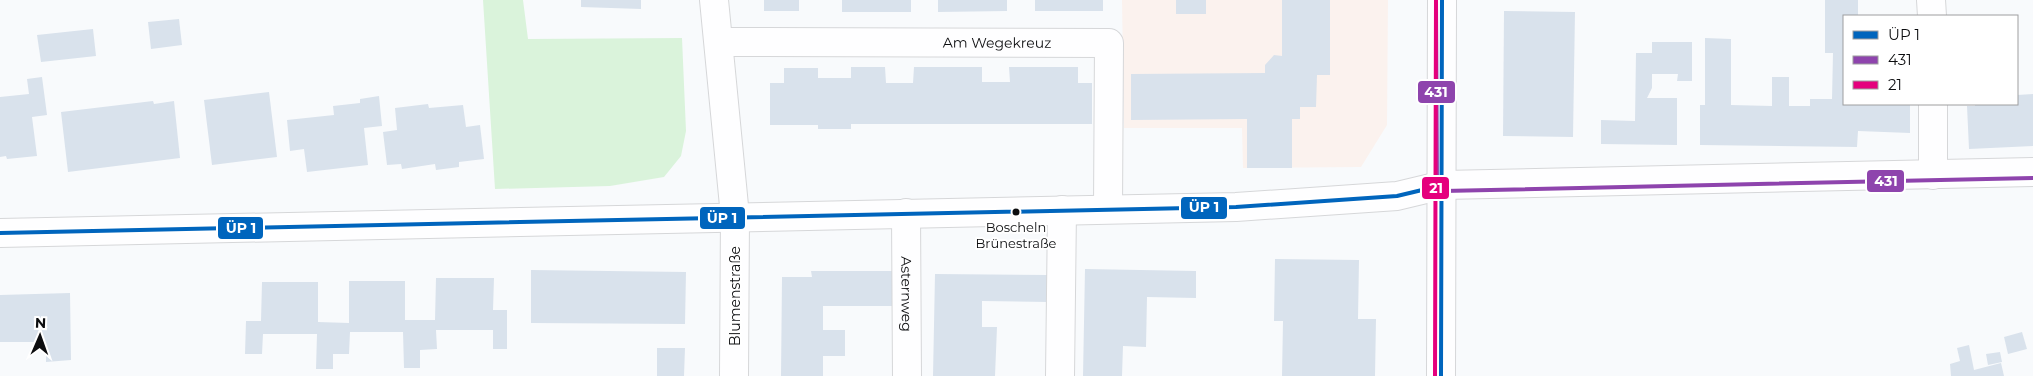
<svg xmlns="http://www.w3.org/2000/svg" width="2033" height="376" font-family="Montserrat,sans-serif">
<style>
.education{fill:#fbf2ee}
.green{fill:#daf3db}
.building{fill:#d9e2ec}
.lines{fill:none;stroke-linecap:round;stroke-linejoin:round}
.street-casing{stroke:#d6d7d9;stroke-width:30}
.secondary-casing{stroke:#d6d7d9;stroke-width:30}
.street{stroke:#fefeff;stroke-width:28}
.secondary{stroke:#fefeff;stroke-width:28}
.bus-1-casing{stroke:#fff;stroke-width:8}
.bus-2-casing{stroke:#fff;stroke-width:8}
.bus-3-casing{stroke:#fff;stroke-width:8}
.bus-1{stroke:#0065bd;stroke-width:4}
.bus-2{stroke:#8e44ad;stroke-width:4}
.bus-3{stroke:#e5007d;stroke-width:4}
.bus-dot{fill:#0c0d0f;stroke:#fff;stroke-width:2}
.labels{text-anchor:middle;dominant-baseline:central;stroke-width:4;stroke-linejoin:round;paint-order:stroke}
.bus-label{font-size:13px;fill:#0c0d0f;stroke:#fff}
.street-label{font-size:14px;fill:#0c0d0f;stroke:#fff}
.line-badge{stroke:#fff;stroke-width:2}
.badge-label{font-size:14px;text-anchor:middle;font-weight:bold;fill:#fff}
</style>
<rect width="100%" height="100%" fill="#f8fafc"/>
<path class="education" d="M 1122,0 L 1388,0 L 1387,125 L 1361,167 L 1243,168 L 1242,128 L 1124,128 Z"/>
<path class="green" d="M 483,0 L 523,0 L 528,39 L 682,38 L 686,131 L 681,156 L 664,177 L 610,186 L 495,189 Z"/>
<g class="building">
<path d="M 581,0 L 641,0 L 641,9 L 581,7 Z"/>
<rect x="764" y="0" width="35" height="11"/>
<rect x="842" y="0" width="69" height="12"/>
<path d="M 938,0 L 1007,0 L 1007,11 L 938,12 Z"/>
<rect x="1035" y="0" width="68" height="11"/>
<rect x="1176" y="0" width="30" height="14"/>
<path d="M 1282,0 L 1330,0 L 1330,75 L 1317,75 L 1316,107 L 1300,107 L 1300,119 L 1292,119 L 1292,168 L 1247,168 L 1247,119 L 1131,120 L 1131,74 L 1265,73 L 1265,65 L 1274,55 L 1282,56 Z"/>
<path d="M 1825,0 L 1858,0 L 1858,16 L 1844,16 L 1844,104 L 1910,104 L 1910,133 L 1858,131 L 1857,147 L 1700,145 L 1700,105 L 1705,105 L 1705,38 L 1731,39 L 1731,105 L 1772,106 L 1772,77 L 1789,77 L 1789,106 L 1810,106 L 1810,99 L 1832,99 L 1833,53 L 1825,53 Z"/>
<path d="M 1504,11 L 1575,12 L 1573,137 L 1503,136 Z"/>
<path d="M 179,19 L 182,45 L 151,49 L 148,22 Z"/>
<path d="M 93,29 L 96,56 L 41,62 L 37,35 Z"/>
<path d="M 1652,42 L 1692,42 L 1692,81 L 1677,81 L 1678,74 L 1652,74 L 1652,88 L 1647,98 L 1677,98 L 1677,145 L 1601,144 L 1601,120 L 1635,121 L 1636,53 L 1652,53 Z"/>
<path d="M 851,67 L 885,67 L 886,83 L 913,83 L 914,67 L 982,67 L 982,82 L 1010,82 L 1009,67 L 1078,67 L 1078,83 L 1092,83 L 1092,124 L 851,124 L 851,129 L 818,129 L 818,125 L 770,125 L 770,83 L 784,83 L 784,68 L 818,68 L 818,78 L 851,78 Z"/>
<path d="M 42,77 L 47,115 L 32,117 L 37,156 L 7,159 L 6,156 L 0,157 L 0,97 L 29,94 L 27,79 Z"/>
<path d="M 269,92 L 277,157 L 212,165 L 204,100 Z"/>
<path d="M 2033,94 L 2033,146 L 1969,149 L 1967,106 L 1975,106 L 1975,104 L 2017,104 L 2017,95 Z"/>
<path d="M 379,96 L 382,126 L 364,128 L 368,165 L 307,172 L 304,149 L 290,151 L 287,120 L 334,115 L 333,106 L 360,103 L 360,99 Z"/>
<path d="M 153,101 L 154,104 L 174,101 L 180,158 L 68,172 L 61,112 Z"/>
<path d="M 428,104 L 429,108 L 463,105 L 466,127 L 480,125 L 484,159 L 459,162 L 459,167 L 436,170 L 435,164 L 402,169 L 401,164 L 387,165 L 383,132 L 397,130 L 395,108 Z"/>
<path d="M 1275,259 L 1359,260 L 1358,319 L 1376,319 L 1375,376 L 1282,376 L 1283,321 L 1274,321 Z"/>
<path d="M 1085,269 L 1196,271 L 1196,298 L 1147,297 L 1146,347 L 1123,346 L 1122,376 L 1083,376 Z"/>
<path d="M 531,270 L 686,272 L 685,324 L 531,323 Z"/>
<path d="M 811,271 L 894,271 L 894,306 L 823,306 L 823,330 L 845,330 L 845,356 L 823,356 L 823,376 L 781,376 L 782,277 L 812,277 Z"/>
<path d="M 935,274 L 1048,275 L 1048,302 L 982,301 L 982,327 L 997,327 L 995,376 L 933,376 Z"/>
<path d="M 436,278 L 494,278 L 493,310 L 507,310 L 507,349 L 493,349 L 493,330 L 436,330 L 437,349 L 420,350 L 420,368 L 404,368 L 403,332 L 350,332 L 349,354 L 333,354 L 333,369 L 316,369 L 317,334 L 263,334 L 262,354 L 245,354 L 246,321 L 261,321 L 262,282 L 318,282 L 318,322 L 349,323 L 349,281 L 405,281 L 405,320 L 435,320 Z"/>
<path d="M 70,293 L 71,360 L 46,362 L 46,347 L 41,347 L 40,342 L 0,342 L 0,295 Z"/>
<path d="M 2022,332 L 2027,349 L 2008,354 L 2004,337 Z"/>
<path d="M 1969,345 L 1974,370 L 2001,363 L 2004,376 L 1951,376 L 1950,364 L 1960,361 L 1957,348 Z"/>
<path d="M 657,348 L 685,348 L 684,376 L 657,376 Z"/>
<path d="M 2000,352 L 2002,362 L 1988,365 L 1986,354 Z"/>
</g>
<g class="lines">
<defs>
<g id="street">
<path d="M 714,0 L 735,216 L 734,376"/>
<path d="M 1931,0 L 1932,16"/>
<path id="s1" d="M 719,42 L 1109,43 L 1108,208"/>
<path d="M 1933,104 L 1933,175"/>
<path id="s2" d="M 906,213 L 907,376"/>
<path d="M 0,233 L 1236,207 L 1397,196 L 1443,185"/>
<path d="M 1060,376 L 1062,210"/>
</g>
<g id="secondary">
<path d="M 1443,185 L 2033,172"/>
<path d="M 1441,376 L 1442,0"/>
</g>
</defs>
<use href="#street" class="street-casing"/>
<use href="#secondary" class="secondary-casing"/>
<use href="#street" class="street"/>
<use href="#secondary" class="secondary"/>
<defs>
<g id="bus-1">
<path d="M 0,233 L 1236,207 L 1397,196 L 1443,185"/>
<path d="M 1441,376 L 1442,0"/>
</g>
<g id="bus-2">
<path d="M 1436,0 L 1437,185"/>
<path d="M 1443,191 L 2033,178"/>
</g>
<path id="bus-3" d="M 1435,376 L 1436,0"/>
</defs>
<use href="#bus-1" class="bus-1-casing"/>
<use href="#bus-2" class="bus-2-casing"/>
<use href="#bus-3" class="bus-3-casing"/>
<use href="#bus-1" class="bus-1"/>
<use href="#bus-2" class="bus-2"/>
<use href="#bus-3" class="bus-3"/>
</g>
<circle class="bus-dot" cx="1016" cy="212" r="4.5"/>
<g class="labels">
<g class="bus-label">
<text x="1016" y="227">Boscheln<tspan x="1016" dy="16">Brünestraße</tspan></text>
</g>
<g class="street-label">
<text stroke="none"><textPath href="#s1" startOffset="278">Am Wegekreuz</textPath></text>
<text stroke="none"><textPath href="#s2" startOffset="81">Asternweg</textPath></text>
<text transform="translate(735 296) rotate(-90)">Blumenstraße</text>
</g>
</g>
<g class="line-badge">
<rect x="1417" y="80" width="39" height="24" rx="5" fill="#8e44ad"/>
<rect x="1866" y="169" width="39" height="24" rx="5" fill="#8e44ad"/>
<rect x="1421" y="176" width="29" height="24" rx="5" fill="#e5007d"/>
<rect x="1180" y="196" width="48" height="24" rx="5" fill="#0065bd"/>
<rect x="699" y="206" width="47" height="24" rx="5" fill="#0065bd"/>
<rect x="217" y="216" width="47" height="24" rx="5" fill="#0065bd"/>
</g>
<g class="badge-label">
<text x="1436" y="97">431</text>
<text x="1886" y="186">431</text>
<text x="1436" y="193">21</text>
<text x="1204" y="212">ÜP 1</text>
<text x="722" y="223">ÜP 1</text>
<text x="241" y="233">ÜP 1</text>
</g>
<rect x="1843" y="15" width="175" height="90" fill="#ffffff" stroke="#9e9e9f"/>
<rect x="1853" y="31" width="25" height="8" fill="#0065bd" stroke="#9e9e9f"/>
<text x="1888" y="40" font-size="15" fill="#0c0d0f">ÜP 1</text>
<rect x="1853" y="56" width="25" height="8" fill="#8e44ad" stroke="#9e9e9f"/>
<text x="1888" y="65" font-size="15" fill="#0c0d0f">431</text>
<rect x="1853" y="81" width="25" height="8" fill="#e5007d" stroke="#9e9e9f"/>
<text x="1888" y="90" font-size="15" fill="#0c0d0f">21</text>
<g transform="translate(40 336) rotate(2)" stroke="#ffffff" stroke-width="4" paint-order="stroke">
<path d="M0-4L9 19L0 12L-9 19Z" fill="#0c0d0f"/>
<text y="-8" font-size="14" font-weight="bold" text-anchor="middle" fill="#0c0d0f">N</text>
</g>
</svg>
